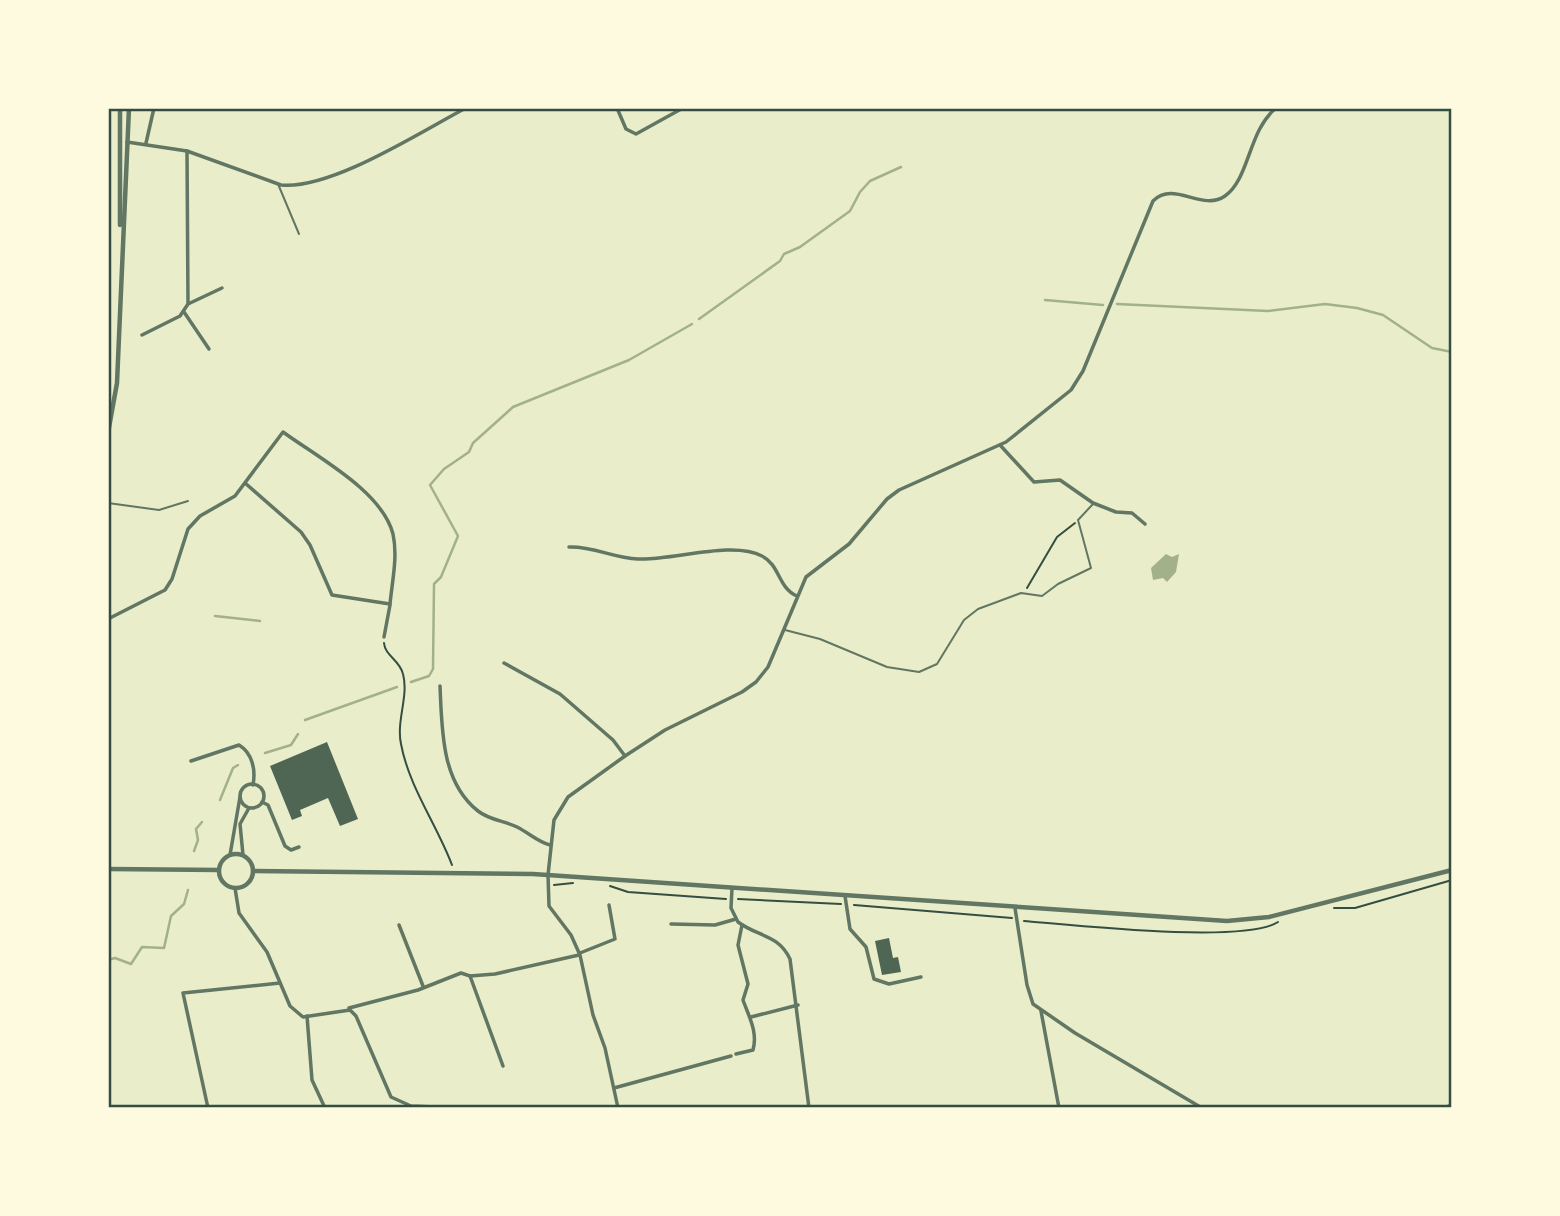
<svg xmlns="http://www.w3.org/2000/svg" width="1560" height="1216" font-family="'Nunito Sans',sans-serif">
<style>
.water{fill:#a3b18a}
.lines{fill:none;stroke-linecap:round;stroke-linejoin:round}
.stream{stroke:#a3b18a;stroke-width:2.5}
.building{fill:#4f6655}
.path{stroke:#344e41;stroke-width:2}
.service{stroke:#617663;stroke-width:2}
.minor{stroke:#617663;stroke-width:3.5}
.tertiary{stroke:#617663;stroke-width:4.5}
.neatline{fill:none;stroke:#344e41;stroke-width:2.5}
</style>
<rect width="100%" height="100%" fill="#e9edc9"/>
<path class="water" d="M 1166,554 L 1172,557 L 1179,554 L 1176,572 L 1167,582 L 1163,578 L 1153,580 L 1151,568 Z"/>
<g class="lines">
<g class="stream">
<path d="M 1045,300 L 1103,305"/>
<path d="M 1117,304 L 1268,311 L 1325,304 L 1357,308 L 1383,315 L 1432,348 L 1452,352"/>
<path d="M 699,319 L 780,261 L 784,254 L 800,247 L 850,211 L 860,192 L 870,181 L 901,167"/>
<path d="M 215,616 L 260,621"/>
<path d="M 411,682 L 429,676 L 433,669 L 434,584 L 441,577 L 458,536 L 430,485 L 444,469 L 469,452 L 473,443 L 513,407 L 629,360 L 692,324"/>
<path d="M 305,720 L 397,687"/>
<path d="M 265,753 L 291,745 L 298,734"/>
<path d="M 220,800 L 233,768 L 238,765"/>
<path d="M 194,851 L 198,840 L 196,829 L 202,822"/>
<path d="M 108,960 L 115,958 L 131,964 L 142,947 L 164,948 L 171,916 L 184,904 L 188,890"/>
</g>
</g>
<g class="building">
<path d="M 327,742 L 358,819 L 340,826 L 328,798 L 300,810 L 302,816 L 292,820 L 270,766 Z"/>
<path d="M 889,938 L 893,958 L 898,957 L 901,972 L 882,975 L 875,941 Z"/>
</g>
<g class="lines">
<g class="path">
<path d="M 1027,588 L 1057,537 L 1075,523"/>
<path d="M 384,643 C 385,656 400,660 403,674 C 409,696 396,721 401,744 C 409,787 437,825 452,865"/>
<path d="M 554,885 L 573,883"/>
<path d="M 610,886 L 628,892 L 726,899"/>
<path d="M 738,899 L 841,904"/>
<path d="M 854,905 L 1012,918"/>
<path d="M 1334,908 L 1355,908 L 1452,880"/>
<path d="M 1024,921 C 1072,925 1245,944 1278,922"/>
</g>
<g class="service">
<path d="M 278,184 L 299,234"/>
<path d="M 108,503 L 159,510 L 188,501"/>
<path d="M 785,630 L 820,639 L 887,667 L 919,672 L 937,664 L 964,620 L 978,609 L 1021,593 L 1042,596 L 1058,584 L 1091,568 L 1078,520 L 1093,504"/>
</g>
<g class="minor">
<path d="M 617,108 L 626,129 L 636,134 L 683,108"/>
<path d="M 127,142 L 187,151 L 281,185 C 331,190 420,132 466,108"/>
<path d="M 146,143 L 154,108"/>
<path d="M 188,304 L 222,288"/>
<path d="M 184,312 L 209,349"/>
<path d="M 142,335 L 180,316 L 188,304 L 187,151"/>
<path d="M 1000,445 L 1034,482 L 1060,480 L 1093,503 L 1116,512 L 1132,513 L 1145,524"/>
<path d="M 569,547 C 593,546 613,558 638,559 C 672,561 732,540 762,556 C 780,565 778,588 797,596"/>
<path d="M 108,619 L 165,590 L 172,579 L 188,529 L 200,516 L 235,496 L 283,432 C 317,457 382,491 393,534 C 398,557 392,582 390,604 L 332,595 L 310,545 L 301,532 L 245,483"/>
<path d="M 384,637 L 390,605"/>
<path d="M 504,663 L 560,694 L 613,740 L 625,756"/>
<path d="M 440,686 C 442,729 441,782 478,811 C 489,820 505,821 517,827 C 529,833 538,842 550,845"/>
<path d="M 191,761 L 239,745 C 252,753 256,769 253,785"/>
<circle cx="252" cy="796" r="12"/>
<path d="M 262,802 L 268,805 L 285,846 L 291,850 L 299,847"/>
<path d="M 230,855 L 240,797"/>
<path d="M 243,855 L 240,824 L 249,808"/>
<path d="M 235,888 L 239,913 L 267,952 L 290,1006 L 303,1017 L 350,1010 L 356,1016 L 391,1097 L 411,1106 L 461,1108"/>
<path d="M 732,888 L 731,908 L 738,922 C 758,937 778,934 790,959 L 809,1108"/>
<path d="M 845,896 L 850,929 L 866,947 L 874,979 L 889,984 L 921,977"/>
<path d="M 1015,908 L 1027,985 L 1033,1004 L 1075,1033 L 1202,1108"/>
<path d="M 671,924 L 715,925 L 736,919"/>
<path d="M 399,925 L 423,986"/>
<path d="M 580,953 L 615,939 L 609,905"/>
<path d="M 470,976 L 503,1066"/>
<path d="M 349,1008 L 418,990 L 461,973 L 470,976 L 495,974 L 579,955"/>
<path d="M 1041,1011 L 1059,1108"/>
<path d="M 307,1016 L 312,1080 L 325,1108"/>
<path d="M 751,1017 L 798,1005"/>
<path d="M 736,1054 L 753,1050 C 758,1032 749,1017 743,1000 L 748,984 L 738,945 L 742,925"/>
<path d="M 614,1088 L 731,1056"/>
<path d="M 208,1108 L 183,993 L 280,983"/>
<path d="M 618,1108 L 605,1048 L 593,1015 L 580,955 L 571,935 L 549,906 L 548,875 L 554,820 L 568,797 L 625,756 L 665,730 L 742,692 L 756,682 L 768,667 L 806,577 L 849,544 L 887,499 L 899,490 L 1006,442 L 1071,390 L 1083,371 L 1153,201 C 1174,180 1202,212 1225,196 C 1250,178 1248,131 1276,108"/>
<path d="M 1444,1108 L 1452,1105"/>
</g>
<g class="tertiary">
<path d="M 120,225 L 120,108"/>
<path d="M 108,433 L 117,383 L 129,108"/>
<circle cx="236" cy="871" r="17"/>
<path d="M 108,869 L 219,870"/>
<path d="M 253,871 L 533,874 L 1227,921 L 1269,917 L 1452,870"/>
</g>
</g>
<rect width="1560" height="1216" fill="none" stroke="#fefae0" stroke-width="220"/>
<rect x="110" y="110" width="1340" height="996" class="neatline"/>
</svg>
